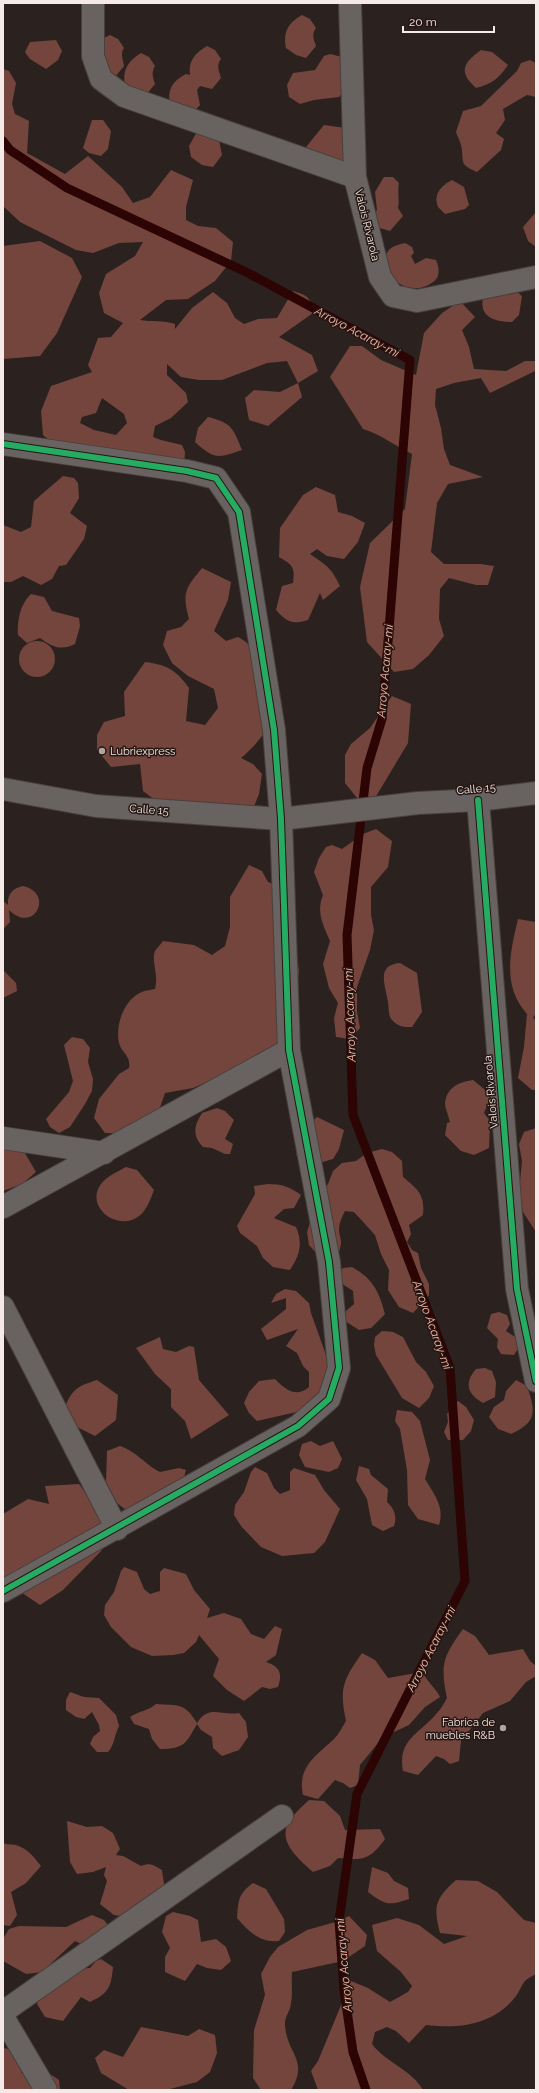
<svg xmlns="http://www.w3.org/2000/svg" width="539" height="2093" font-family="Raleway,sans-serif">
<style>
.forest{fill:#74453c;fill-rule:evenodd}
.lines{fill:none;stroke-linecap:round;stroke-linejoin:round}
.stream{stroke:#2b0403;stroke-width:9}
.minor-casing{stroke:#48403e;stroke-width:24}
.minor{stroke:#686260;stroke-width:22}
.cycleway-casing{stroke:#251612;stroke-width:8}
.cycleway{stroke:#26ab63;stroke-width:6}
.poi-dot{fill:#afa4a2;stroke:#251612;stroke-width:1.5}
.labels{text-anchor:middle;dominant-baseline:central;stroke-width:3;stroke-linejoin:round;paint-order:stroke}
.street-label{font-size:11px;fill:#f6eae8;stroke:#251612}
.poi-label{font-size:11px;fill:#f6eae8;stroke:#251612;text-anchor:start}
.water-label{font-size:12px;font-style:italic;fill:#febaaa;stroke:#251612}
</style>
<rect width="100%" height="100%" fill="#2b2220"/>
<g class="forest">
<path d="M 302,15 L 310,19 L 316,28 C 311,34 314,40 316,46 L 306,58 L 296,55 L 286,48 C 283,32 288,23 302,15 Z"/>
<path d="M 110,35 L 118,39 L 124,48 C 120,53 123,59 124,66 L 115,77 L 105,75 L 100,40 Z"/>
<path d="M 56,40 L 62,51 L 58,60 L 46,69 L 30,59 L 25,52 L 30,42 Z"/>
<path d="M 207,46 L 215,50 L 221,59 C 216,65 219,71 221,78 L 212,89 L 200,86 L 197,90 L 200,105 L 190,116 L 170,105 C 167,90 172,81 186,74 L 190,75 C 188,61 195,53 207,46 Z"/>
<path d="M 481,50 L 492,52 L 508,65 C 499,78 492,84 476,88 C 458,72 463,63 481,50 Z"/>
<path d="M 141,53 L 149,57 L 155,66 C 151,72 153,78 155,84 L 146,95 L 125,85 C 122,70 128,61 141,53 Z"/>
<path d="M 330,54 L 346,58 L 343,92 L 339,97 L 314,100 L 300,104 L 289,97 L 287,85 L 293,73 L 315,70 L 324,56 Z"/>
<path d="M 530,60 L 536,63 L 536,97 L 527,95 L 503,109 L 505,120 L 496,133 L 504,139 L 501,150 L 477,172 C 462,165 463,165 462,151 C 462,144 458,138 456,132 L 463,111 L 481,106 L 517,71 L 521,63 Z"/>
<path d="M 3,69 L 9,71 L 16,83 L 12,104 L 15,114 L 29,121 L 27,153 L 65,174 L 88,156 L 122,187 L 133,203 L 150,197 L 171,170 L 193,180 L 186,207 L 186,220 L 198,226 L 216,228 L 233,242 L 231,261 L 215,281 L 188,299 L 166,300 L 140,320 C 152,322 163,320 175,324 L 175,329 L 192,308 L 213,292 L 227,303 L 235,318 L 244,324 L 258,319 L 277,318 L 293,291 C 309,296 310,297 313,313 L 279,337 L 312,355 L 318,371 L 298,383 L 302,397 L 268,426 L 249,420 L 245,398 L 254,390 L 280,392 L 298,383 L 287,361 L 267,363 L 222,380 L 199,380 L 181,377 L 167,364 L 167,375 L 186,393 L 188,402 L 171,418 L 155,426 L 153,437 L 161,440 L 182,445 L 185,452 L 184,465 L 172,473 L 151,477 L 128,473 L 59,449 L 43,435 L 41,411 L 51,386 L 92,372 L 88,365 L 98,338 L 111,337 L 123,323 L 104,313 L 99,293 L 106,274 L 135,256 L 143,242 L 119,243 L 93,253 L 76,250 L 20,222 L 3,206 ZM 102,398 L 124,414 L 127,423 L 116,435 L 94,430 L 80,423 L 82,417 L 96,413 Z"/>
<path d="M 92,120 L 103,120 L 111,131 L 108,149 L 101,156 L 89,153 L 83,148 Z"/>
<path d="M 324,125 L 353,129 L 361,166 L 309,165 L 306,147 Z"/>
<path d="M 198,130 L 219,140 L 222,155 L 213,167 L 202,165 L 191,157 L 189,146 Z"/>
<path d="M 384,177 L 393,177 L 399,183 C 397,193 400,200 398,208 L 403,216 L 390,231 L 373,226 L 373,217 L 377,210 L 375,192 Z"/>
<path d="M 452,180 L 464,187 L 469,205 L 465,209 L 445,214 L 438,207 C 433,194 441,186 452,180 Z"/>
<path d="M 536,212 L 536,247 L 528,241 L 523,227 Z"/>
<path d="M 40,241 L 72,258 L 82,277 L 57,333 L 40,356 L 3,359 L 3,246 Z"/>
<path d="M 405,243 L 412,247 L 414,253 L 411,256 L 415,264 L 426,258 L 436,260 C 439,267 441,277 433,282 C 407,302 375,270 388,251 C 392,246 400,244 405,243 Z"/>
<path d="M 504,289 L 517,292 L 522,296 L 519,315 L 512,322 C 496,322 479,318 483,298 Z"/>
<path d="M 460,301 L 475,317 L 462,330 L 469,347 L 474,369 L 506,371 L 525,361 L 535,361 L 535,371 L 490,393 L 481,378 L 454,383 L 436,389 L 435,405 L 441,428 L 444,449 L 450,465 L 483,477 L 448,484 L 437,503 L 431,552 L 444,564 L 481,564 L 494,566 L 488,585 L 476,585 L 449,578 L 440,589 L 439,619 L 444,636 L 429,655 L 413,669 L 394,672 L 367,642 L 360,587 L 370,543 L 405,509 L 412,454 C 395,446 381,434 363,429 L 330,377 L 350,346 L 362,346 L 381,360 L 416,375 L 424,333 L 442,313 Z"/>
<path d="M 208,417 C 232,423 233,428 242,450 C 218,458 215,460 195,442 L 198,428 Z"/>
<path d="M 63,476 L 74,478 L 78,483 L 79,498 L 70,513 L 87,526 L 84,539 L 66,565 L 59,566 L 52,579 L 41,585 L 23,576 L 11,582 L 3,582 L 3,525 L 21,532 L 31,527 L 34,501 Z"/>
<path d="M 316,487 L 335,495 L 338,512 L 352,516 L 365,523 L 358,542 L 344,559 L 327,556 L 317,549 L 310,554 C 326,565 331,567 340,586 L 323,600 L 320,593 L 308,620 C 292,625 287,622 276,610 L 282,586 L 293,583 C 295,567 293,565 279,557 L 280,528 L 303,495 Z"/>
<path d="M 202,568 L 231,582 L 228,600 L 214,631 L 226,641 L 238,637 C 241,639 246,641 248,644 C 258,655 275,701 272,716 C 268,732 253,748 241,758 L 253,764 L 262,774 L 259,794 L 253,809 L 159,803 L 143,791 L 140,764 L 111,767 L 97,750 L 97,735 L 104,722 L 125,716 L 124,692 L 145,662 C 168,665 176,670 189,688 L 186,721 L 205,725 L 218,708 L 214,689 L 188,676 L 172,663 L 163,645 L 167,631 L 181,627 L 189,619 C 182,592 185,589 202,568 Z"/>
<path d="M 31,594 L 44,597 L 52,611 L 79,618 L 80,626 L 75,644 C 61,651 52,647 40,638 L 27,643 L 18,635 C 17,621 20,604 31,594 Z"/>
<circle cx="37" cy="659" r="18"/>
<path d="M 392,696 L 411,704 L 408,743 L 375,798 L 357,798 L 345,783 L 345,755 L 351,744 L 370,728 Z"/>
<path d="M 376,829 L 392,841 L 388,867 L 371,887 L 371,915 L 374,930 L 370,950 L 357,987 L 357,1012 L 360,1028 L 350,1039 L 336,1037 L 334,1018 L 338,1003 L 329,988 L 323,964 L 330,941 C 323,925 316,912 323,895 L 314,872 L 319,858 L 326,847 L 332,845 L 342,849 L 363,834 Z"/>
<path d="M 249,865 L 262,871 L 268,882 L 281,887 L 292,911 L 299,971 L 293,1016 L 273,1059 L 248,1065 L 193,1088 L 165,1093 L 153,1128 L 130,1134 L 105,1133 L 94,1118 L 99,1099 L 119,1074 L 129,1068 C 131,1055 122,1054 119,1043 C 115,1025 124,999 142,992 C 146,990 151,990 155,989 C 159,974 151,962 155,951 C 157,948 161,944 163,941 L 194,945 L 212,955 L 225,946 L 230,927 L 230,897 Z"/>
<path d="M 23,886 C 55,893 34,935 9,910 L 10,922 L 3,929 L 3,901 L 8,905 C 7,894 13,888 23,886 Z"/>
<path d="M 518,919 L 536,922 L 536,1013 L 533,1018 L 536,1020 L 536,1090 L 532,1090 L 518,1078 L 524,1047 L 527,1014 C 502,986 510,953 518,919 Z"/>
<path d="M 400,963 L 417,973 L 422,1012 L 412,1027 C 404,1027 398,1027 392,1020 C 388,1016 389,1007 388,1002 C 386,986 375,965 400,963 Z"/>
<path d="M 3,970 L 16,983 L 17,991 L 3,998 Z"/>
<path d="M 72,1037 L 83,1039 L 90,1048 L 88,1062 L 93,1079 L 92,1091 L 85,1104 L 70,1127 L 59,1133 L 50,1127 L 46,1119 L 69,1092 L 73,1081 L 64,1045 Z"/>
<path d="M 473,1080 L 484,1089 L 490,1098 L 484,1113 L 490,1121 L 489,1148 L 474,1155 L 461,1151 L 445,1135 L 447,1123 L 450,1122 C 449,1117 445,1108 445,1103 C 447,1087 459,1082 473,1080 Z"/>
<path d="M 217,1108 L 225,1111 L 234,1120 L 225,1139 L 233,1144 L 230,1154 L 225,1154 L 212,1148 L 203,1147 C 192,1135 194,1126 202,1113 Z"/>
<path d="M 317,1117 L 344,1130 L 339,1149 L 333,1159 L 312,1165 L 296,1155 L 304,1129 Z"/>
<path d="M 536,1128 L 536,1232 L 523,1212 L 519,1192 L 522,1161 L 519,1144 L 524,1132 Z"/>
<path d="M 3,1141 L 19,1143 L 36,1172 L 22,1184 L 3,1191 Z"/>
<path d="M 382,1149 L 392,1152 L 402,1161 L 403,1177 C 418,1190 425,1194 423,1215 L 409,1225 L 411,1234 L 407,1242 L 412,1250 L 418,1253 L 421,1268 L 429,1284 L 429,1295 L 413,1313 L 399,1307 L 388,1290 L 389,1270 L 381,1254 L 375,1235 L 354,1212 L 345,1211 C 342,1217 339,1223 339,1230 C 340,1241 343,1239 339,1252 L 328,1258 L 320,1257 L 309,1245 L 307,1232 L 316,1204 L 328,1184 L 333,1171 L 342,1163 L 356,1161 L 367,1153 Z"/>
<path d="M 126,1167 L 137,1170 L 154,1190 C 150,1200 146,1213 136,1218 C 115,1230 85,1206 101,1184 C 107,1176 117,1172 126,1167 Z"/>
<path d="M 268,1184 C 282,1184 290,1187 301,1195 L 294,1208 L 284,1209 L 274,1218 L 296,1227 C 303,1243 300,1255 290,1270 L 273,1267 L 263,1258 L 257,1246 L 240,1233 L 237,1226 L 255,1194 L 254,1186 Z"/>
<path d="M 352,1267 C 373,1279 379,1291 385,1314 L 371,1328 L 359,1330 L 345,1321 L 346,1311 L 354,1304 L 353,1291 L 338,1281 L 339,1273 L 343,1268 Z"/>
<path d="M 285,1289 L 296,1291 L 309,1303 L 311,1313 L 331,1369 L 322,1396 L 301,1411 L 257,1421 L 249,1413 L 244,1403 L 249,1392 L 259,1381 L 275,1379 C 286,1390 296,1398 309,1387 L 309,1372 L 303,1366 L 297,1353 L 286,1346 L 298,1329 L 267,1340 L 261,1329 L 286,1309 L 286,1298 L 271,1303 L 276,1294 Z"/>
<path d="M 499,1312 L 507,1315 L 510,1324 L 506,1331 L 518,1339 L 519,1347 L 514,1355 L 501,1354 L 497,1347 L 498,1339 L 487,1328 L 491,1314 Z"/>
<path d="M 382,1331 L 393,1332 L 403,1337 L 416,1362 L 426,1372 L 434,1386 L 429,1398 L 419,1408 L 402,1398 L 376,1355 L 374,1345 L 375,1337 Z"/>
<path d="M 160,1337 L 163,1349 L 176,1352 L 189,1346 L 194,1347 L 199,1380 L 229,1415 L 191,1439 L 185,1421 L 171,1407 L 171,1389 L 155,1374 L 136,1348 Z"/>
<path d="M 485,1368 L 492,1371 L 496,1382 L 495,1397 L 483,1403 C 467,1394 464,1383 476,1369 Z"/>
<path d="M 97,1380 L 118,1395 L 116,1420 L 95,1436 L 77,1427 L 65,1407 C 72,1389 78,1386 97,1380 Z"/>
<path d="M 516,1380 L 527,1386 C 536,1412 537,1422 511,1434 L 498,1429 L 489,1417 L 494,1407 L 504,1400 L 506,1391 Z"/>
<path d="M 458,1401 L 466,1407 L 474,1420 L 471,1431 L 463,1440 L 448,1440 L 444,1432 L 448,1422 L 447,1414 Z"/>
<path d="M 397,1410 L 412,1412 L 420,1421 L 430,1460 L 425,1479 C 434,1494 445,1507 439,1525 L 418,1519 L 408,1505 L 407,1470 L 400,1429 L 395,1421 Z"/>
<path d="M 311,1441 L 320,1446 L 333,1441 L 342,1459 L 338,1468 L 329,1472 L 305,1467 L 299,1455 L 302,1444 Z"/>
<path d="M 120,1446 C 139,1453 144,1464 160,1472 L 179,1468 L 186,1470 C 180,1493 173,1505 155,1520 L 136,1518 L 117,1503 L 106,1482 L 107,1451 Z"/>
<path d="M 359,1466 L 369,1469 L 371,1475 L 388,1489 L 387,1502 C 395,1510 397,1516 394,1526 L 383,1531 L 372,1525 L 367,1499 L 356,1480 Z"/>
<path d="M 255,1467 L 267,1473 L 274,1488 L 280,1494 L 290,1490 L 290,1472 L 294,1468 L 315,1475 L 324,1490 L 340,1509 L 325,1542 L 314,1553 L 282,1556 L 261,1547 L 241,1526 L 234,1515 L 235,1505 L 244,1492 L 251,1472 Z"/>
<path d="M 79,1484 L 103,1518 L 102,1550 L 63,1590 L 40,1605 L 3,1580 L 3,1514 L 28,1499 L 49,1504 L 45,1486 Z"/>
<path d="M 124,1567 L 137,1572 L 144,1589 L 150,1594 L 160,1591 L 160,1572 L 164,1568 L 186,1574 L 194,1590 L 210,1609 L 207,1618 L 224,1613 L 241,1619 L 251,1634 L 264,1639 L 275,1626 L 282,1629 L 276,1655 L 266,1662 C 279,1666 283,1673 278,1687 L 270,1689 L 262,1687 L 244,1701 L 227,1690 L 213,1676 L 219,1659 L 199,1635 L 196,1642 L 184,1653 L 173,1655 L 152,1656 L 131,1647 L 111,1627 L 104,1615 L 105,1605 L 114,1592 L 121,1571 Z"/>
<path d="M 463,1629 L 475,1636 L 489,1655 L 523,1649 L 530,1661 L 536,1666 L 536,1676 L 526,1682 L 510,1701 L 483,1713 L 461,1741 L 459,1761 L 450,1764 L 444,1759 L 436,1756 L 418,1775 L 403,1771 C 397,1739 420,1734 437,1713 C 441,1709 444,1703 447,1698 C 440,1664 443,1657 463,1629 Z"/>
<path d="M 362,1653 L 375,1660 L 388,1678 L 422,1672 C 427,1681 437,1690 440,1697 L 425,1707 L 409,1725 L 383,1737 L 360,1765 L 358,1785 L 350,1788 L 343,1783 L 335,1780 L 318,1799 L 303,1795 C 297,1767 316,1756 334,1739 C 339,1734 342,1727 346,1721 C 339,1688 343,1680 362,1653 Z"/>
<path d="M 70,1692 L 84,1697 L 99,1698 L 116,1715 L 119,1726 C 114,1736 115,1744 108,1752 L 97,1752 L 90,1744 L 93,1737 L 100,1731 L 99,1725 L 92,1712 L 84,1719 L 76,1717 L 66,1710 L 66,1700 Z"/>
<path d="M 156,1704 C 179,1706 184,1702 197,1723 C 209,1704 220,1716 239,1713 L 246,1722 L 248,1737 L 239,1750 L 222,1756 L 213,1748 L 212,1737 L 201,1730 L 197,1724 C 186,1743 185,1749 160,1749 L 152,1739 L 149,1729 L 134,1724 L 130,1717 C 139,1711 148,1711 156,1704 Z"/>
<path d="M 309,1800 L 324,1801 L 340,1816 L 345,1830 L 380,1829 L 385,1839 C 369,1861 363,1860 338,1858 L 330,1866 L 313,1872 C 302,1862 282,1846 286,1829 C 288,1818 301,1808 309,1800 Z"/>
<path d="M 67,1821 L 87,1827 L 102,1826 L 113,1833 L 120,1849 L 116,1855 L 123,1856 L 141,1866 C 150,1862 154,1865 162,1870 L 165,1891 L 134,1918 L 114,1915 L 100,1904 L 107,1881 L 104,1875 L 106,1867 L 93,1872 L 77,1874 L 70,1862 Z"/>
<path d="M 3,1843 C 8,1845 11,1844 16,1845 C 28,1849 33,1856 41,1866 L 26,1883 L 11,1892 L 17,1915 L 10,1926 L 3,1925 Z"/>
<path d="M 372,1867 L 388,1873 L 394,1881 L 408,1888 L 409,1899 C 389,1906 385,1905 368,1892 Z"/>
<path d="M 456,1880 L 478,1881 L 497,1892 L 524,1920 L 536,1923 L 536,1974 C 520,1982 525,1983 516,1996 C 494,2025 459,2029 426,2025 L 409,2043 L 396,2031 L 387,2027 L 375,2032 L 372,2044 C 386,2063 411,2069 423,2090 L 318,2090 L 311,2071 L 318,2061 L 351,1981 L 368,1988 L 390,2002 L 408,1992 L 412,1986 L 401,1972 L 377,1951 L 372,1925 L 397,1918 L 419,1925 L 444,1944 L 467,1936 L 440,1933 C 433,1906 435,1899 456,1880 Z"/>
<path d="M 253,1883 L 266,1889 L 284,1919 L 285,1932 L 279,1941 C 260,1943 249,1932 237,1918 C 238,1900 239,1893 253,1883 Z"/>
<path d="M 173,1912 L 190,1916 L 198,1920 L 201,1942 L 216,1939 L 226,1947 L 231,1961 L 221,1970 L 207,1968 L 197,1964 L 185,1981 L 165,1972 L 165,1957 L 170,1948 L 162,1932 L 166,1916 Z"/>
<path d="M 92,1915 L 104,1920 L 115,1935 L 90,1948 L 75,1941 L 42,1972 L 26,1974 L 3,1961 L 3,1939 L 9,1929 L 19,1926 L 66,1927 Z"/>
<path d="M 349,1916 L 367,1935 L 365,1946 L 343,1961 L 292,1972 C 291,1982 293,1993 291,2003 C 291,2010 285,2016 285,2023 C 285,2053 310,2059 291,2090 L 261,2090 L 253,2078 L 254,2030 L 265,1995 L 261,1974 L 270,1957 L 278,1947 L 307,1930 L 339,1921 Z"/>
<path d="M 101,1959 L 113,1967 C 111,1987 109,1993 90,2002 L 81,1997 L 63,2021 L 45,2017 L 37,2004 L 41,1989 L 76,1969 L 90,1968 L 96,1961 Z"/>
<path d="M 141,2027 L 188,2036 L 199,2029 L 215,2035 L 217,2053 L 210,2072 L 197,2082 L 166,2090 L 129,2090 L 101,2073 L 95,2058 L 104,2050 L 123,2057 Z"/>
<path d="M 3,2048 L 9,2049 L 23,2066 L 21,2073 L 41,2068 L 59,2080 L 60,2090 L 4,2090 Z"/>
</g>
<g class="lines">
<path class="stream" d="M 3,141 L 10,150 L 67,188 L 248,273 L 410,360 L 382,719 L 367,768 L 347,935 L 353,1115 L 450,1368 L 465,1581 L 357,1794 L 339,1921 L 344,1990 L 353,2052 L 366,2090"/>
<defs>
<g id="minor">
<path d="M 93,3 L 93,56 L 101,79 L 124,96 L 355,177"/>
<path d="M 350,3 L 355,177 L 380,277 L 393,296 L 417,301 L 536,277"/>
<path d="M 3,444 L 187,471 L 216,478 L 239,512 L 274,730 L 281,819 L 289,1050 L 329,1262 L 339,1368 L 329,1399 L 298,1426 L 3,1591"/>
<path d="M 3,789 L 96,806 L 281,819 L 418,803 L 478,800 L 536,793"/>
<path d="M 478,800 L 517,1289 L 536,1381"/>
<path d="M 3,1138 L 104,1153"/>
<path d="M 3,1207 L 289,1050"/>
<path d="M 3,1307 L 117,1529"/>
<path d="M 3,2012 L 282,1816"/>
<path d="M 3,2017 L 46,2090"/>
</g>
</defs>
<use href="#minor" class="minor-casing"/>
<use href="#minor" class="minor"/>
<defs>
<g id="cycleway">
<path d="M 3,444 L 187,471 L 216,478 L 239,512 L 274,730 L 281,819 L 289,1050 L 329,1262 L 339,1368 L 329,1399 L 298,1426 L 3,1591"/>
<path d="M 478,800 L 517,1289 L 536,1381"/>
</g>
</defs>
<use href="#cycleway" class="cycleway-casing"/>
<use href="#cycleway" class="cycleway"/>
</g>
<g class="poi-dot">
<circle cx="102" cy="751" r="4"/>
<circle cx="503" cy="1728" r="4"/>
</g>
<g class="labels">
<g class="street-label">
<text transform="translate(367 225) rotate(76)">Valois Rivarola</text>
<text transform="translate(476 789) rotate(-5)">Calle 15</text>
<text transform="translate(149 810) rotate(4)">Calle 15</text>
<text transform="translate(491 1092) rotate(-95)">Valois Rivarola</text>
</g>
<g class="poi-label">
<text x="110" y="751">Lubriexpress</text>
<text x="495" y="1722" text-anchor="end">Fabrica de<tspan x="495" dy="13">muebles R&amp;B</tspan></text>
</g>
<g class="water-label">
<text transform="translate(357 332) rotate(28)">Arroyo Acaray-mi</text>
<text transform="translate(385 671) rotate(-85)">Arroyo Acaray-mi</text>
<text transform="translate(350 1015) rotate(-92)">Arroyo Acaray-mi</text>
<text transform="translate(432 1325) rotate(70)">Arroyo Acaray-mi</text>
<text transform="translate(431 1649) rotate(-63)">Arroyo Acaray-mi</text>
<text transform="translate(344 1965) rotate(-95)">Arroyo Acaray-mi</text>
</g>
</g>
<rect width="539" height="2093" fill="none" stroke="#f6eae8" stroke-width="8"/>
<path d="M403 26v6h91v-6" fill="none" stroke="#f6eae8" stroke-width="2"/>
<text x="409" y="26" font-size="12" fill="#f6eae8" stroke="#251612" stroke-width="3" paint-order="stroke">20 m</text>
</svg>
